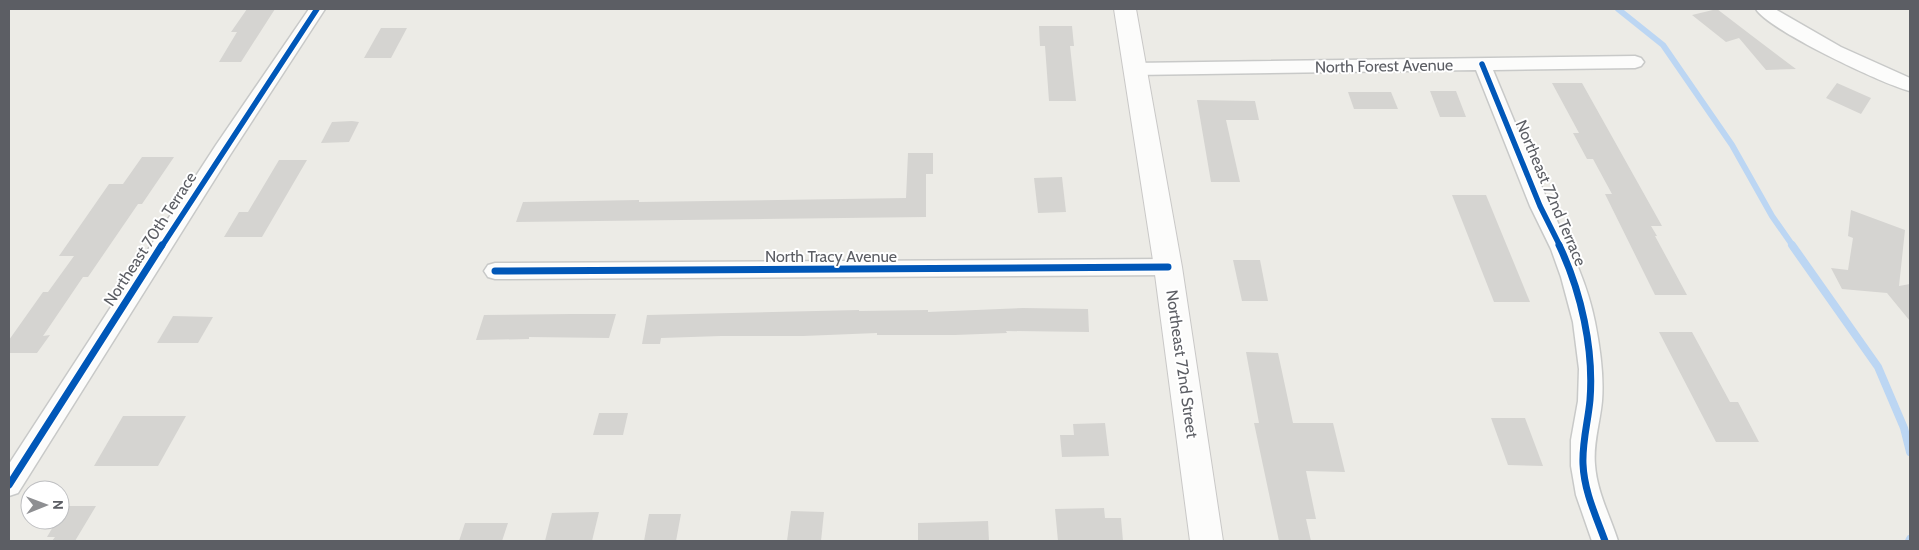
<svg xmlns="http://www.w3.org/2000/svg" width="1919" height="550" font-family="Cabin,sans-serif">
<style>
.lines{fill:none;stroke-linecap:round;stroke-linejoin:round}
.stream-far1{stroke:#bcd6f3;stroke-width:6}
.stream{stroke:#bcd6f3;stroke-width:8}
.building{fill:#d5d4d1}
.minor-casing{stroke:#c8c9c8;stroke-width:3}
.secondary-casing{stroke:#c9c8c7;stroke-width:2}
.minor{fill:#fcfcfb;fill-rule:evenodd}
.secondary{fill:#fcfcfb;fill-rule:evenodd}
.cycleway-far1-casing{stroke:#fff;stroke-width:8}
.cycleway-casing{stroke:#fff;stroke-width:10}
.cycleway-far1{stroke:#0057b8;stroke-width:5.5}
.cycleway{stroke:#0057b8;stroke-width:7}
.labels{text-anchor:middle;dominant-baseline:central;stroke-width:4;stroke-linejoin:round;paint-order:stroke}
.street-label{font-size:16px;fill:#5c5e64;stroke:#fff}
</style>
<rect width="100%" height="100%" fill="#ecebe6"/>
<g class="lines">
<path class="stream-far1" d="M 1618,9 L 1663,45 L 1732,145 L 1772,216 L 1793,246"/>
<g class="stream">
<path d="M 1792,245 L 1878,367 L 1904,428 L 1910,452"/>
<path d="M 1909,541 L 1910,539"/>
</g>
</g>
<g class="building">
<path d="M 247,9 L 275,9 L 241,62 L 219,62 L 237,32 L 231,32 Z"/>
<path d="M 1717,9 L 1751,35 L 1796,69 L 1766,70 L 1739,38 L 1726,42 L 1692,15 Z"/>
<path d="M 1039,26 L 1072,26 L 1074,46 L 1070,46 L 1076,101 L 1049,101 L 1045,46 L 1040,46 Z"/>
<path d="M 381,28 L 407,28 L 391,58 L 364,58 Z"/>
<path d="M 1552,83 L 1582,83 L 1662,226 L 1651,226 L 1657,236 L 1655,236 L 1687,295 L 1655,295 L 1605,194 L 1612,194 L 1593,159 L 1587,159 L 1573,133 L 1579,133 Z"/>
<path d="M 1837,83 L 1871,98 L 1861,114 L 1826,98 Z"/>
<path d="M 1430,91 L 1456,91 L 1466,117 L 1440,117 Z"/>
<path d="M 1348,92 L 1391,92 L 1398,109 L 1354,109 Z"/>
<path d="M 1197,100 L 1255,101 L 1259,120 L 1226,120 L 1240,182 L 1211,182 Z"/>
<path d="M 332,122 L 352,121 L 359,122 L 349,142 L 321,143 Z"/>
<path d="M 908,153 L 933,153 L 933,174 L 926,174 L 926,217 L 516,222 L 523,202 L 639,200 L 639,202 L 906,198 Z"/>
<path d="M 142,157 L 174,157 L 142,204 L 138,204 L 88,277 L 83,277 L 43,336 L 50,335 L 37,353 L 9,353 L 9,340 L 43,292 L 48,292 L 74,256 L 59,256 L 109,184 L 123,184 Z"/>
<path d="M 279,160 L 307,160 L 262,237 L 224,237 L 239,212 L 248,212 Z"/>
<path d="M 1062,177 L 1066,212 L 1038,213 L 1034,178 Z"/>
<path d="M 1452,195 L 1486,195 L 1530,302 L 1494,302 Z"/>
<path d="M 1851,210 L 1905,230 L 1899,286 L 1910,284 L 1910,321 L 1887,293 L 1842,289 L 1831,268 L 1848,270 L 1853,238 L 1848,236 Z"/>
<path d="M 1233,260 L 1260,260 L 1268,301 L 1242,301 Z"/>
<path d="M 1023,308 L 1088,309 L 1089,332 L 1006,331 L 1007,333 L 955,335 L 877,335 L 877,333 L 803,336 L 721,336 L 661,338 L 660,344 L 642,344 L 647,315 L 859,310 L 859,311 L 928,310 L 928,312 Z"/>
<path d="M 571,314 L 616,314 L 609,338 L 529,337 L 529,339 L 476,340 L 484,315 Z"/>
<path d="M 173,316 L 213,317 L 198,343 L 157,343 Z"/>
<path d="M 1659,332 L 1692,332 L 1730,402 L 1738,402 L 1759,442 L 1716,442 Z"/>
<path d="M 1246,352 L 1278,353 L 1293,423 L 1333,423 L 1345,472 L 1306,471 L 1316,519 L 1306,519 L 1311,541 L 1279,541 L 1254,423 L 1259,423 Z"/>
<path d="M 599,413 L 628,413 L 623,435 L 593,435 Z"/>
<path d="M 123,416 L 186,416 L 158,466 L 94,466 Z"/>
<path d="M 1491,418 L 1525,418 L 1543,466 L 1508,465 Z"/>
<path d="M 1105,423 L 1109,456 L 1062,457 L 1060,435 L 1074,435 L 1073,424 Z"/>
<path d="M 65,506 L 96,506 L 75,541 L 52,541 L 55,537 L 47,537 L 57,520 L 60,520 L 60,515 Z"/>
<path d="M 1104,508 L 1105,518 L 1121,518 L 1123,541 L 1058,541 L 1055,509 Z"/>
<path d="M 791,511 L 824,512 L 821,541 L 787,541 Z"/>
<path d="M 599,512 L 592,541 L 545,541 L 552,513 Z"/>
<path d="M 649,514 L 681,514 L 676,541 L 644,541 Z"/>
<path d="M 988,521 L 989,541 L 918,541 L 918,523 Z"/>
<path d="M 465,523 L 508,523 L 502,541 L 459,541 Z"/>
</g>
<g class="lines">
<defs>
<g id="minor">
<path d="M 309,9 L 325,9 L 230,155 L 18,493 L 9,496 L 9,464 L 216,145 Z"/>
<path d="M 1756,9 L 1775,9 L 1841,47 L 1910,78 L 1910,91 C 1884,85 1767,29 1756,9 Z"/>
<path d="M 1635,56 L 1641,58 L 1644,62 L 1641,66 L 1635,68 L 1493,70 C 1512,115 1530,161 1550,206 C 1568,244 1587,281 1595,322 C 1600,347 1604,376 1602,401 C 1600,423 1593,443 1595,465 C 1597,492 1610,516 1618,541 L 1592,541 L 1576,495 L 1571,466 L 1571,440 L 1578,401 L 1579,369 L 1573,322 L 1561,277 L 1551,249 L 1530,206 L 1476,70 L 1134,75 L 1128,73 L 1125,69 L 1128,65 L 1134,63 Z"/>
<path d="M 1168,259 L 1175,261 L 1179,267 L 1175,273 L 1168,275 L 495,279 L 488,277 L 484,271 L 488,265 L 495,263 Z"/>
</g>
<path id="secondary" d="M 1114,9 L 1136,9 L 1182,267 L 1223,541 L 1190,541 L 1154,267 Z"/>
</defs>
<use href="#minor" class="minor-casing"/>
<use href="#secondary" class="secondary-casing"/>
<use href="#minor" class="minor"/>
<use href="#secondary" class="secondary"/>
<defs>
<g id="cycleway-far1">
<path d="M 1482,64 L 1540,206 L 1560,246"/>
<path d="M 162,246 L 317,9"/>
</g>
<g id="cycleway">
<path d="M 1559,245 C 1581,291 1594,349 1590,400 C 1588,422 1582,442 1583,464 C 1584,491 1596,516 1605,541"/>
<path d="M 495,271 L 1168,267"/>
<path d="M 9,485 L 162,245"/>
</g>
</defs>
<use href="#cycleway-far1" class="cycleway-far1-casing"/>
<use href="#cycleway" class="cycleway-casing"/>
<use href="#cycleway-far1" class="cycleway-far1"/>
<use href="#cycleway" class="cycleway"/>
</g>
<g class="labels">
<g class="street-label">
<text transform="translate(1384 66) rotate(-1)">North Forest Avenue</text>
<text transform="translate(1551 193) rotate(67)">Northeast 72nd Terrace</text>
<text transform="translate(150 239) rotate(-57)">Northeast 70th Terrace</text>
<text x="831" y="256">North Tracy Avenue</text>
<text transform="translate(1182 364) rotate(82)">Northeast 72nd Street</text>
</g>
</g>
<rect width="1919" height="550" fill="none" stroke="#5c5e64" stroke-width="20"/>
<g transform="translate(45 505) rotate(89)"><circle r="24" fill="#ffffff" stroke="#bebfc1"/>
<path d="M0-4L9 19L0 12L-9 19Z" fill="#8e8f92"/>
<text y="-8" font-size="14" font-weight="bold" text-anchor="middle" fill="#5c5e64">N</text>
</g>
</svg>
